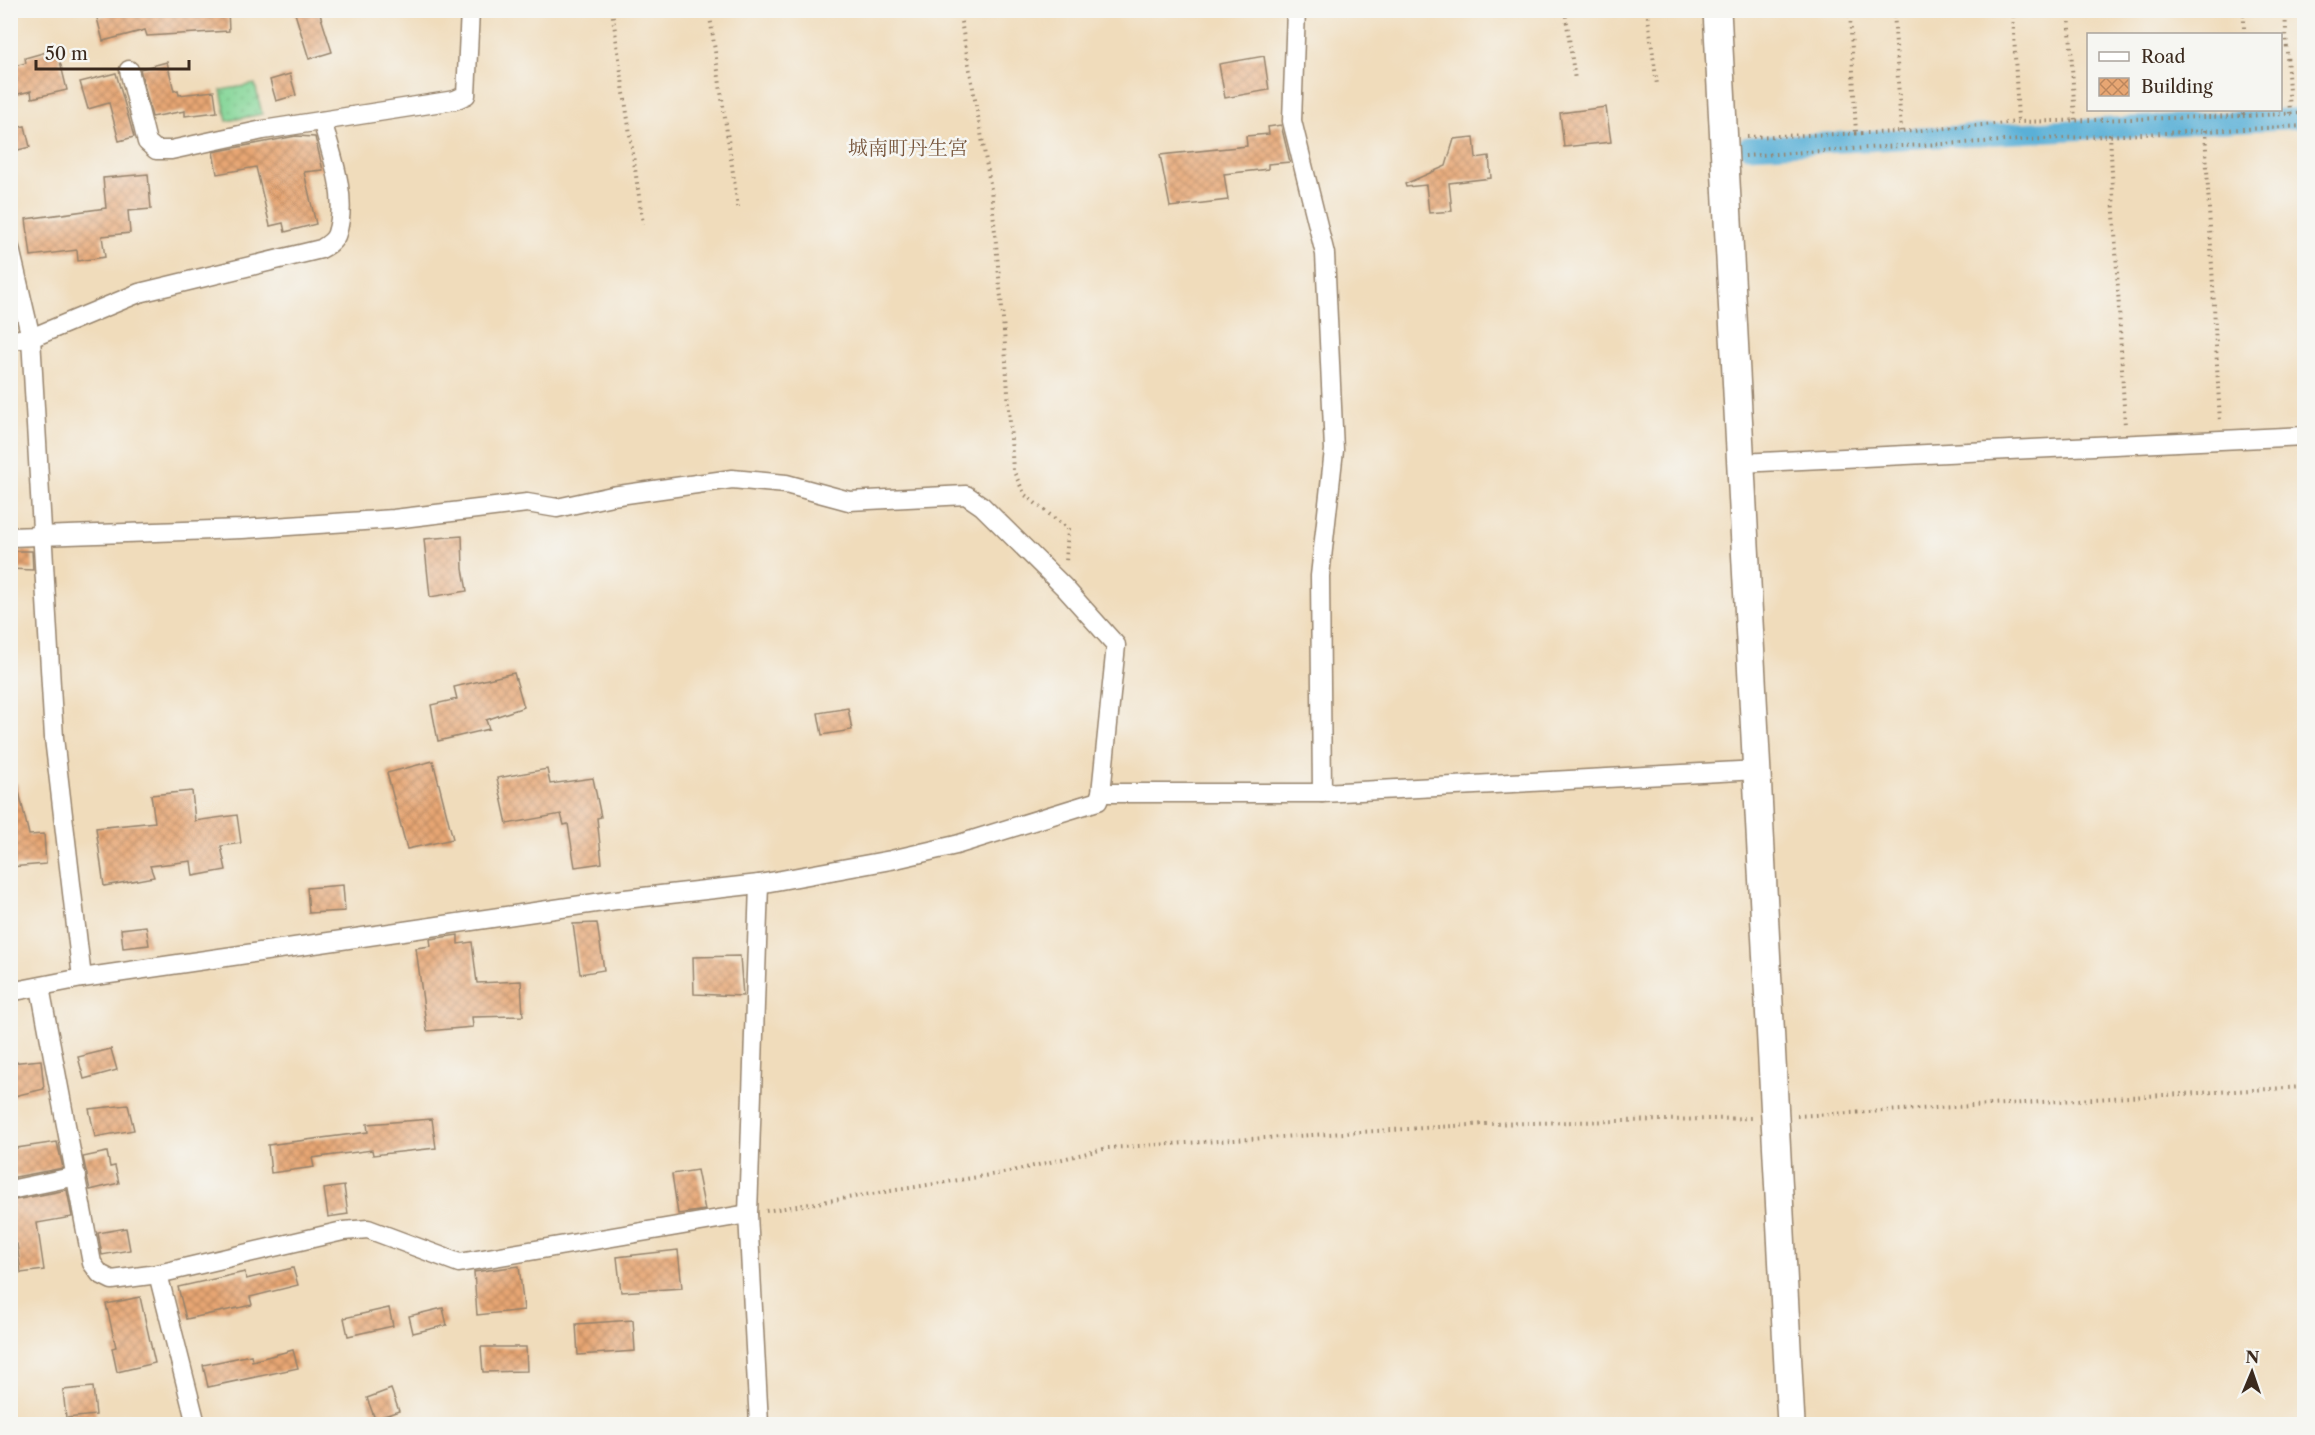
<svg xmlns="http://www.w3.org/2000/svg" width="2315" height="1435" font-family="'Libre Caslon Text','Noto Serif JP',serif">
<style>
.grass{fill:url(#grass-dots);stroke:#5f805a;stroke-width:1.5}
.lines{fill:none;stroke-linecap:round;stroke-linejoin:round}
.canal{stroke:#5ab0d7;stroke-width:21}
.building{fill:url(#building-cross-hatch)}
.street-casing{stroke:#96836c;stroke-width:21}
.secondary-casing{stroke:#96836c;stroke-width:30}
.path{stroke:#96836c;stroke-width:4;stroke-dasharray:1.5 4.5;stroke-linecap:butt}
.street{stroke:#fff;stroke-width:18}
.secondary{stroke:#fff;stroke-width:27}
.labels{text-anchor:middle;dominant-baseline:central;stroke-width:5;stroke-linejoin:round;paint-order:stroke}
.quarter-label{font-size:20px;fill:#77553c;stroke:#f6f6f2}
</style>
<defs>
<pattern id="grass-dots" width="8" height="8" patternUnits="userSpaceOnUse" patternTransform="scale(1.5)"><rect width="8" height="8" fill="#83d596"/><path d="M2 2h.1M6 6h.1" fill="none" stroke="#72b781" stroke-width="1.8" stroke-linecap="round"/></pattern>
<pattern id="building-cross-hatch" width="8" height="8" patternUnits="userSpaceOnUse" patternTransform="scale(1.5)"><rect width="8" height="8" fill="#e7a673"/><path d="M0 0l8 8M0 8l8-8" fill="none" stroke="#bc875e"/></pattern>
</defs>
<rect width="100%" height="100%" fill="#f6f6f2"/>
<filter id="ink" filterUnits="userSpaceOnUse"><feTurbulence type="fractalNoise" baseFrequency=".0167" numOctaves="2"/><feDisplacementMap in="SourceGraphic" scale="12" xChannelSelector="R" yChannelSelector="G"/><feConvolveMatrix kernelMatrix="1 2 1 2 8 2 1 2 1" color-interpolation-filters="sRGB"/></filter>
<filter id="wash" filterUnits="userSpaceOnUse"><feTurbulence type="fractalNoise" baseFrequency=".008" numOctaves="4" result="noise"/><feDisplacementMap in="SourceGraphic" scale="24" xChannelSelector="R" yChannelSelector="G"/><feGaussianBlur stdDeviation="1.35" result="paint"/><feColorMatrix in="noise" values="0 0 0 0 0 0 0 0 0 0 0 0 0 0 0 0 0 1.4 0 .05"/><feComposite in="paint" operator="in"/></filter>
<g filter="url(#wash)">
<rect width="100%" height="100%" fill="#f0dcbb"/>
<path class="grass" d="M 255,84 L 262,114 L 227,121 L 221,90 Z"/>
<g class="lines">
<path class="canal" d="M 1748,147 L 2304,118"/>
</g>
<g id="blocks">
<g class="building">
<path d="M 124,10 L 228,10 L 229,31 L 147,36 L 145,30 L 103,41 L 97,18 Z"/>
<path d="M 294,10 L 319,11 L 332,52 L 309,59 Z"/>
<path d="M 57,49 L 67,90 L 32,98 L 31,91 L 10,96 L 10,67 L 26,63 L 25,58 Z"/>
<path d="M 1264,56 L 1269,90 L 1225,98 L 1219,64 Z"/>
<path d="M 167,62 L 174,91 L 178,90 L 179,95 L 214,91 L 217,112 L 185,116 L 185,111 L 152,117 L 140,69 Z"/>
<path d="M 116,73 L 134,137 L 119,141 L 109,103 L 88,109 L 80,82 Z"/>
<path d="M 290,74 L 296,95 L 276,101 L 270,80 Z"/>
<path d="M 1606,107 L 1611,142 L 1564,147 L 1560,113 Z"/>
<path d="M 1281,125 L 1290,162 L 1268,164 L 1268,169 L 1224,174 L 1228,200 L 1170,207 L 1160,155 L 1247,146 L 1246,136 L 1269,134 L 1268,127 Z"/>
<path d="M 25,126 L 30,147 L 10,152 L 10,129 Z"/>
<path d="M 296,136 L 315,137 L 323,170 L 304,172 L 316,224 L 285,232 L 283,223 L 270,226 L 256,167 L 217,174 L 213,152 Z"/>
<path d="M 1474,137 L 1476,158 L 1489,156 L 1491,178 L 1449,183 L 1452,211 L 1429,213 L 1426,185 L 1406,187 L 1405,184 L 1446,166 L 1454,139 Z"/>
<path d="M 148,174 L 151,209 L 128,211 L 130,233 L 102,236 L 105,257 L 78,261 L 77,250 L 31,256 L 26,219 L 106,208 L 103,178 Z"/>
<path d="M 462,536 L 463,569 L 467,591 L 430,597 L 424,539 Z"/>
<path d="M 10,551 L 32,551 L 33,570 L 10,569 Z"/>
<path d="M 514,673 L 524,707 L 486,720 L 489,729 L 438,741 L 431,705 L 457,699 L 454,687 Z"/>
<path d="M 848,708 L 852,730 L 822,735 L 818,713 Z"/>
<path d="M 433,761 L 453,839 L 407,849 L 387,773 Z"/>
<path d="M 547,769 L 550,784 L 593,778 L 601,817 L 597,818 L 602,863 L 575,867 L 568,824 L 564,825 L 561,814 L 507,824 L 497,778 Z"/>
<path d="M 17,783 L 29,835 L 44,834 L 46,864 L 10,867 L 10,784 Z"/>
<path d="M 192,791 L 195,821 L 237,815 L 241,843 L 221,846 L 226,870 L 193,876 L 191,861 L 150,866 L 154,877 L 104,886 L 96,828 L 155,822 L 151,795 Z"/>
<path d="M 343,885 L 345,911 L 309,913 L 307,888 Z"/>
<path d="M 597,923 L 604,970 L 580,974 L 573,924 Z"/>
<path d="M 146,926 L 149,945 L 123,948 L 121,929 Z"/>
<path d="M 458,935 L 458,944 L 472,942 L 477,983 L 521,981 L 523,1016 L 472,1017 L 473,1027 L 427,1031 L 416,948 L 431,946 L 430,939 Z"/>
<path d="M 740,956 L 743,996 L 694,994 L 693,957 Z"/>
<path d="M 111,1049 L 117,1070 L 84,1079 L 78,1057 Z"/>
<path d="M 41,1060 L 44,1089 L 10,1097 L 10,1063 Z"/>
<path d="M 128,1105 L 134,1130 L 95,1137 L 89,1109 Z"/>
<path d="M 432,1119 L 436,1148 L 373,1155 L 372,1150 L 312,1158 L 314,1167 L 271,1173 L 268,1145 L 368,1132 L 367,1124 Z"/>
<path d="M 57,1142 L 63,1168 L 10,1178 L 10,1149 Z"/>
<path d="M 107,1152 L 110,1167 L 115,1166 L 119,1183 L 90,1190 L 83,1157 Z"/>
<path d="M 697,1170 L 705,1210 L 678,1214 L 672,1174 Z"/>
<path d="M 344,1186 L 348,1214 L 328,1217 L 324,1189 Z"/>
<path d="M 67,1190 L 72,1217 L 37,1223 L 44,1270 L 21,1273 L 17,1244 L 10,1244 L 10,1201 Z"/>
<path d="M 126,1228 L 130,1250 L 102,1255 L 98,1233 Z"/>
<path d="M 678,1250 L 682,1288 L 621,1292 L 617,1257 Z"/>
<path d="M 519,1266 L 524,1310 L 477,1315 L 474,1272 Z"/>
<path d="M 293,1268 L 298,1285 L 250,1297 L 252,1305 L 186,1319 L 178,1287 L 245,1272 L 246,1279 Z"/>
<path d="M 140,1297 L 155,1363 L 117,1372 L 112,1348 L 116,1347 L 106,1304 Z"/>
<path d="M 389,1308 L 393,1326 L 348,1336 L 344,1318 Z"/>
<path d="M 443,1308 L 447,1325 L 413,1333 L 409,1316 Z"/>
<path d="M 633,1320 L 635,1351 L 578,1355 L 576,1324 Z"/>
<path d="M 481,1347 L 526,1347 L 527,1371 L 483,1372 Z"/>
<path d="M 293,1350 L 298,1368 L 208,1387 L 203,1365 L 251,1355 L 252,1361 Z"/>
<path d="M 93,1387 L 96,1415 L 66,1418 L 63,1390 Z"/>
<path d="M 391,1389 L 399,1411 L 375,1419 L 367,1398 Z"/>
</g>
</g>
</g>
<g filter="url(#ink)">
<use href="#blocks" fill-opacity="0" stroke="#96836c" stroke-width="1.5"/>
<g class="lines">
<defs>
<g id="street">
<path d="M 1296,10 L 1292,121 L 1325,254 L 1334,450 L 1320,576 L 1322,793"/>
<path d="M 129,70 L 147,142 L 156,150 L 171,150 L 263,130 L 455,100 L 466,95 L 470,10"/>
<path d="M 10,248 L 31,338 L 54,738 L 82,978"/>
<path d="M 10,340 L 31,338 L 139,293 L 321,249 C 328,245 335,241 337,233 C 348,198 332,155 322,121"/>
<path d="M 1740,463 L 2304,436"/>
<path d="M 10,537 L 242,529 L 394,519 L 527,503 L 557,508 L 612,496 L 732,479 L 786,484 L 849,501 L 966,495 L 982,506 L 1064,587 L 1116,645 L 1101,793 L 1098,801 L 956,845 L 891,860 L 759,884 L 616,900 L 82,978 L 10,992"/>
<path d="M 1101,793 L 1322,793 L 1758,770"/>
<path d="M 759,884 L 748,1214 L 759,1424"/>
<path d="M 40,987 L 92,1263 L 100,1274 L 112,1280 L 158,1274 L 343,1231 L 368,1229 L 459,1263 L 748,1214"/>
<path d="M 10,1190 L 77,1176"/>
<path d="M 158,1274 L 196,1424"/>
</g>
<path id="secondary" d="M 1717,10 L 1791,1424"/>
</defs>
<use href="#street" class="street-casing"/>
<use href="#secondary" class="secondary-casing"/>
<g class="path">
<path d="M 612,10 L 643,224"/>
<path d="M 709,10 L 738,207"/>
<path d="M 959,10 L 991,189 L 1004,331 L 1013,470 L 1025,495 L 1068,529 L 1066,563"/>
<path d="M 1565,10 L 1575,80"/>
<path d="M 1647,10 L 1657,85"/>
<path d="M 1850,10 L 1856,134"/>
<path d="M 1894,10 L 1901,132"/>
<path d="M 2013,10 L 2018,122"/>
<path d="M 2069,10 L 2075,122"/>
<path d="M 2285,10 L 2290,114"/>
<path d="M 2244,34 L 2244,10"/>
<path d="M 2243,116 L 2304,113"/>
<path d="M 2205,130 L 2220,423"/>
<path d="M 2110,134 L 2125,427"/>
<path d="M 1747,137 L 1901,132 L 2018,122 L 2243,116 L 2244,110"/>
<path d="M 1745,156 L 1882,147 L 2304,126"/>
<path d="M 1797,1116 L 2304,1087"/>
<path d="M 766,1211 L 1009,1172 L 1108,1148 L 1486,1124 L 1754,1118"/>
</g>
<use href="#street" class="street"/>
<use href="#secondary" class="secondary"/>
</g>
</g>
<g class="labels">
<g class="quarter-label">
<text x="908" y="148">城南町丹生宮</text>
</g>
</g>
<rect width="2315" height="1435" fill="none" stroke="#f6f6f2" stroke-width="36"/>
<rect x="2087" y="33" width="195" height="78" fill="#f6f6f2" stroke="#aba49d" stroke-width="1.5"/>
<rect x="2099" y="52" width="30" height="9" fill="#ffffff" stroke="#aba49d" stroke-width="1.5"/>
<text x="2141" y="63" font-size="18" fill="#3b2a1e">Road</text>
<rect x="2099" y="78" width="30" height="18" fill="url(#building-cross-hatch)" stroke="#aba49d" stroke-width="1.5"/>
<text x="2141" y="93" font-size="18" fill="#3b2a1e">Building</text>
<g transform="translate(2252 1372) rotate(2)" stroke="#f6f6f2" stroke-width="4.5" paint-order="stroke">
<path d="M0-4.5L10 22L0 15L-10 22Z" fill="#3b2a1e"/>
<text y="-9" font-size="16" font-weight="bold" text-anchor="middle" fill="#3b2a1e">N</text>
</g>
<path d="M36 60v9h153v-9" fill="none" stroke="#3b2a1e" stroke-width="3"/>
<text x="45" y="60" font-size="18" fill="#3b2a1e" stroke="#f6f6f2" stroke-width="4.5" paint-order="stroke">50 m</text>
</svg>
